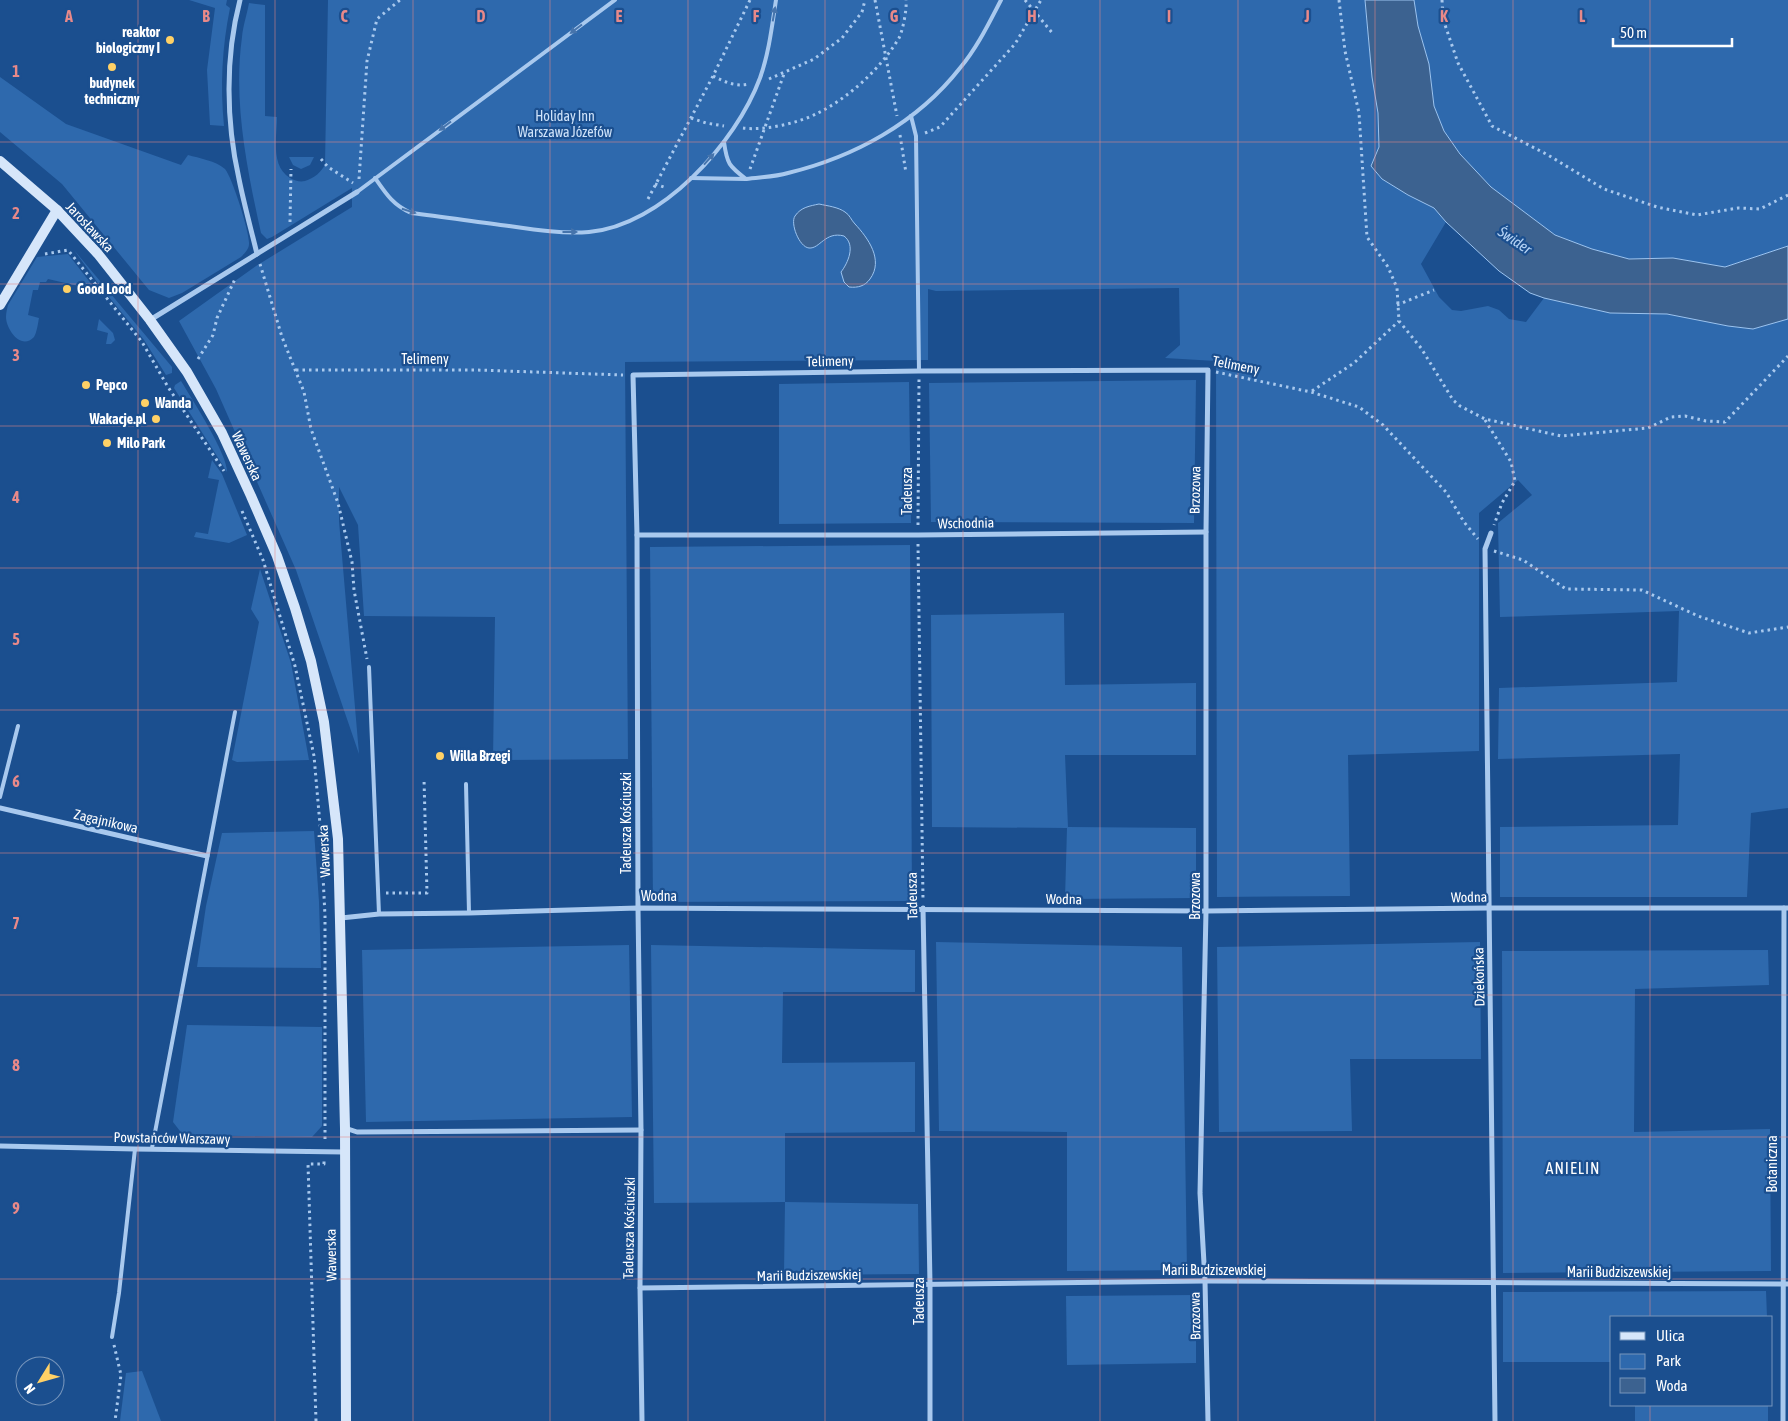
<svg xmlns="http://www.w3.org/2000/svg" width="1788" height="1421" font-family="'Asap Condensed',sans-serif">
<style>
.green{fill:#2e69ad}
.water{fill:#3c6290;stroke:#9cc4f0}
.lines{fill:none;stroke-linecap:round;stroke-linejoin:round}
.path{stroke:#a9c9ee;stroke-width:3;stroke-dasharray:2.5 4;stroke-linecap:butt}
.lane{stroke:#a9c9ee;stroke-width:4}
.street{stroke:#a9c9ee;stroke-width:5}
.secondary{stroke:#d6e6fa;stroke-width:10}
.oneway{fill:#4674ac}
.grid{fill:none;stroke:#e88989;stroke-width:1;stroke-opacity:0.55}
.poi-dot{fill:#ffd166;stroke:#1b4f8f;stroke-width:2}
.labels{text-anchor:middle;dominant-baseline:central;stroke-width:4.5;stroke-linejoin:round;paint-order:stroke}
.poi-label{font-size:14px;font-weight:bold;fill:#fff;stroke:#1b4f8f;text-anchor:start}
.park-label{font-size:14px;fill:#cfe3fa;stroke:#1b4f8f}
.street-label{font-size:14px;fill:#fff;stroke:#1b4f8f}
.water-label{font-size:15px;font-style:italic;fill:#b5d3f5;stroke:#1b4f8f}
.quarter-label{font-size:16px;letter-spacing:1px;fill:#fff;stroke:#1b4f8f}
.grid-label{font-size:16px;text-anchor:middle;font-weight:bold;fill:#e88989;stroke:#1b4f8f;stroke-width:4.5;stroke-linejoin:round;paint-order:stroke}
</style>
<rect width="100%" height="100%" fill="#1b4f8f"/>
<g class="green">
<path d="M 189,0 L 227,0 L 226,5 L 230,8 C 222,47 220,86 224,126 L 210,125 L 207,70 L 215,8 Z"/>
<path d="M 328,0 L 1365,0 L 1372,77 L 1378,113 L 1379,147 L 1371,166 L 1382,179 L 1408,195 L 1434,208 L 1446,222 L 1421,264 L 1439,297 L 1452,310 L 1461,311 L 1488,306 L 1499,310 L 1509,319 L 1526,322 L 1544,298 L 1610,313 L 1667,314 L 1728,326 L 1753,329 L 1788,319 L 1788,808 L 1751,813 L 1747,897 L 1500,897 L 1500,827 L 1678,825 L 1680,754 L 1498,759 L 1499,688 L 1677,682 L 1679,611 L 1500,617 L 1498,523 L 1532,495 L 1518,480 L 1479,513 L 1479,751 L 1348,755 L 1350,896 L 1217,897 L 1216,361 L 1165,358 L 1180,345 L 1179,288 L 936,291 L 928,289 L 928,360 L 625,362 L 628,759 L 493,760 L 495,617 L 364,616 L 358,525 L 339,487 L 339,521 L 359,754 L 296,570 L 216,389 L 179,321 L 256,266 L 352,207 L 352,188 L 272,237 L 267,239 L 261,233 C 247,169 233,102 242,37 C 243,26 247,14 249,3 L 265,5 L 265,116 L 277,117 C 277,136 270,166 290,178 C 295,181 300,182 305,181 C 314,178 322,172 325,164 Z"/>
<path d="M 1414,0 L 1788,0 L 1788,246 L 1725,267 L 1673,258 L 1629,259 L 1592,249 L 1555,235 L 1491,187 L 1460,154 L 1444,131 L 1434,106 L 1429,64 L 1418,26 Z"/>
<path d="M 0,77 L 66,124 L 181,165 L 188,155 C 199,158 216,161 225,169 C 232,177 250,233 249,244 C 249,249 245,253 241,257 L 182,293 L 169,298 L 149,290 L 62,184 L 0,132 Z"/>
<path d="M 289,157 L 314,157 L 310,165 L 301,169 L 293,165 Z"/>
<path d="M 74,250 L 162,355 L 172,367 L 172,373 L 166,375 L 144,340 L 100,286 Z"/>
<path d="M 68,254 L 96,290 L 48,279 L 46,282 L 40,282 L 38,290 L 33,290 L 28,315 L 39,318 C 38,323 37,332 34,337 C 21,351 6,329 6,317 C 6,313 7,309 8,305 L 37,257 Z"/>
<path d="M 99,319 L 113,333 L 115,340 L 111,344 L 106,344 L 108,333 L 97,330 Z"/>
<path d="M 1196,380 L 1194,523 L 931,522 L 929,383 Z"/>
<path d="M 181,381 C 192,399 228,455 227,472 L 174,388 L 175,385 Z"/>
<path d="M 909,382 L 911,523 L 779,524 L 779,384 Z"/>
<path d="M 212,460 L 222,474 L 247,535 L 229,543 L 194,537 L 196,532 L 208,534 L 219,480 L 208,478 Z"/>
<path d="M 910,545 L 912,901 L 653,902 L 650,547 Z"/>
<path d="M 260,569 L 291,663 L 309,760 L 237,762 L 232,760 L 259,622 L 251,609 Z"/>
<path d="M 1064,613 L 1065,685 L 1196,683 L 1196,755 L 1065,755 L 1068,827 L 1196,828 L 1196,898 L 1065,899 L 1067,828 L 932,827 L 931,615 Z"/>
<path d="M 314,831 L 319,902 L 321,968 L 197,967 L 206,906 L 222,833 Z"/>
<path d="M 936,942 L 1182,947 L 1187,1270 L 1067,1271 L 1067,1132 L 939,1131 Z"/>
<path d="M 1480,942 L 1481,1059 L 1350,1059 L 1352,1131 L 1219,1132 L 1217,947 Z"/>
<path d="M 629,945 L 632,1117 L 366,1122 L 362,950 Z"/>
<path d="M 651,945 L 915,950 L 915,992 L 783,992 L 782,1063 L 915,1062 L 915,1132 L 785,1133 L 785,1202 L 918,1204 L 919,1274 L 784,1275 L 785,1202 L 654,1203 Z"/>
<path d="M 1768,950 L 1769,985 L 1635,989 L 1634,1132 L 1770,1129 L 1771,1271 L 1503,1273 L 1502,951 Z"/>
<path d="M 187,1025 L 322,1027 L 322,1126 L 312,1137 L 183,1135 L 173,1122 Z"/>
<path d="M 1766,1291 L 1767,1317 L 1612,1317 L 1612,1362 L 1503,1362 L 1503,1292 Z"/>
<path d="M 1196,1295 L 1196,1363 L 1067,1365 L 1066,1296 Z"/>
<path d="M 142,1371 L 161,1421 L 120,1421 L 126,1373 Z"/>
<rect x="1635" y="1405" width="133" height="16"/>
</g>
<g class="water">
<path d="M 1365,0 L 1414,0 L 1418,26 L 1429,64 L 1434,106 L 1444,131 L 1460,154 L 1491,187 L 1555,235 L 1592,249 L 1629,259 L 1673,258 L 1725,267 L 1788,246 L 1788,319 L 1753,329 L 1728,326 L 1667,314 L 1610,313 L 1544,298 L 1530,293 L 1499,271 L 1446,222 L 1434,208 L 1408,195 L 1382,179 L 1371,166 L 1379,147 L 1378,113 L 1372,77 Z"/>
<path d="M 819,204 C 828,206 838,207 845,212 C 850,215 851,220 855,224 C 868,238 884,260 870,279 C 865,286 858,288 849,287 L 844,282 L 841,272 C 848,263 856,245 844,236 C 825,231 820,249 809,248 C 799,247 790,223 795,216 C 801,207 810,206 819,204 Z"/>
</g>
<g class="lines">
<g class="path">
<path d="M 875,0 L 897,116"/>
<path d="M 1025,0 L 1054,35"/>
<path d="M 1339,0 L 1345,51 L 1359,113 L 1367,237 L 1388,267 L 1397,288 L 1399,321 L 1421,348 L 1453,400 L 1460,406 L 1485,419 L 1561,436 L 1648,428 L 1671,417 L 1685,416 L 1706,421 L 1725,422 L 1788,356"/>
<path d="M 1442,0 L 1443,19 L 1458,63 L 1492,126 L 1548,155 L 1604,189 L 1657,207 L 1697,215 L 1738,208 L 1760,209 L 1788,195"/>
<path d="M 713,76 C 725,82 735,87 749,84"/>
<path d="M 769,79 L 814,59 L 842,38 L 862,12 L 865,0"/>
<path d="M 691,118 L 706,123 L 724,126"/>
<path d="M 743,128 C 764,131 799,123 818,113 C 850,97 881,68 899,38 C 903,30 907,9 906,0"/>
<path d="M 925,133 L 940,127 L 1015,44 L 1041,0"/>
<path d="M 900,135 L 906,173"/>
<path d="M 321,159 L 328,167 L 353,183"/>
<path d="M 750,169 L 784,74"/>
<path d="M 359,179 L 367,61 L 377,19 L 400,0"/>
<path d="M 655,184 L 667,188"/>
<path d="M 648,199 L 713,76 L 750,0"/>
<path d="M 290,222 L 291,169"/>
<path d="M 45,254 L 68,250 L 142,342 L 168,387 L 224,471"/>
<path d="M 260,264 L 282,337 L 304,392 L 311,429 L 338,503 L 352,562 L 354,590 L 367,659"/>
<path d="M 1397,305 L 1434,290"/>
<path d="M 198,359 L 213,335 L 217,318 L 235,279"/>
<path d="M 296,370 L 476,370 L 623,375"/>
<path d="M 1216,372 L 1311,392 L 1359,407 L 1383,425 L 1446,492 L 1464,522 L 1478,539"/>
<path d="M 1312,391 L 1354,363 L 1399,321"/>
<path d="M 1485,420 L 1511,462 L 1515,481 L 1502,503 L 1494,525"/>
<path d="M 242,511 L 263,560 L 295,666 L 314,756 L 321,836 L 325,916 L 325,1143"/>
<path d="M 918,525 L 919,379"/>
<path d="M 918,544 L 923,900"/>
<path d="M 1494,551 L 1523,560 L 1566,589 L 1642,590 L 1698,616 L 1749,633 L 1788,627"/>
<path d="M 386,893 L 427,893 L 424,779"/>
<path d="M 114,1345 L 121,1375 L 115,1421"/>
<path d="M 316,1421 L 308,1164 L 324,1164 L 324,1160"/>
</g>
<g class="lane">
<path d="M 911,116 L 916,136 L 919,371"/>
<path d="M 375,178 C 386,194 393,205 411,213 C 444,217 477,222 509,226 C 536,230 562,234 589,232 C 661,226 736,143 760,78 C 769,53 772,26 776,0"/>
<path d="M 691,178 L 746,179 C 729,166 727,164 724,142"/>
<path d="M 746,179 C 760,177 774,177 788,173 C 854,157 917,123 960,68 C 977,48 989,23 1001,0"/>
<path d="M 357,192 L 615,0"/>
<path d="M 369,667 L 379,914"/>
<path d="M 466,784 L 469,913"/>
<path d="M 0,797 L 18,726"/>
<path d="M 152,1148 L 235,712"/>
<path d="M 112,1337 L 119,1293 L 135,1149"/>
</g>
<g class="street">
<path d="M 240,0 C 225,57 226,121 239,179 C 244,204 251,229 257,254"/>
<path d="M 150,320 L 357,192"/>
<path d="M 1491,533 L 1485,549 L 1495,1421"/>
<path d="M 637,535 L 918,535 L 1206,532"/>
<path d="M 0,808 L 207,856"/>
<path d="M 923,908 L 930,1284 L 930,1421"/>
<path d="M 341,918 L 379,914 L 469,913 L 638,908 L 1206,911 L 1490,908 L 1788,908"/>
<path d="M 345,1128 L 357,1132 L 641,1130"/>
<path d="M 0,1146 L 135,1149 L 344,1152"/>
<path d="M 640,1288 L 1205,1281 L 1788,1284"/>
<path d="M 642,1421 L 640,1288 L 641,1130 L 638,908 L 637,535 L 633,375 L 919,371 L 1208,370 L 1206,532 L 1206,911 L 1200,1193 L 1205,1281 L 1208,1421"/>
<path d="M 1783,1421 L 1784,908"/>
</g>
<g class="secondary">
<path d="M 0,161 L 57,210 L 98,254 L 150,320 L 187,372 L 222,433 L 251,496 L 277,556 L 295,608 L 311,661 L 324,722 L 338,839 L 345,1128 L 346,1421"/>
<path d="M 0,305 L 57,210"/>
</g>
</g>
<defs><path id="oneway-solid" d="M-6-.8H1V-3.2L6.5 0L1 3.2V.8H-6Z" transform="scale(1.25)"/></defs>
<g class="oneway">
<use href="#oneway-solid" transform="translate(774 14) rotate(-80)"/>
<use href="#oneway-solid" transform="translate(576 29) rotate(143)"/>
<use href="#oneway-solid" transform="translate(445 126) rotate(143)"/>
<use href="#oneway-solid" transform="translate(709 159) rotate(-48)"/>
<use href="#oneway-solid" transform="translate(409 211) rotate(18)"/>
<use href="#oneway-solid" transform="translate(570 232)"/>
</g>
<path class="grid" d="M 138,0 L 138,1421M 275,0 L 275,1421M 413,0 L 413,1421M 550,0 L 550,1421M 688,0 L 688,1421M 825,0 L 825,1421M 963,0 L 963,1421M 1100,0 L 1100,1421M 1238,0 L 1238,1421M 1375,0 L 1375,1421M 1513,0 L 1513,1421M 1650,0 L 1650,1317M 0,142 L 1788,142M 0,284 L 1788,284M 0,426 L 1788,426M 0,568 L 1788,568M 0,710 L 1788,710M 0,853 L 1788,853M 0,995 L 1788,995M 0,1137 L 1788,1137M 0,1279 L 1788,1279M 1650,1405 L 1650,1421"/>
<g class="poi-dot">
<circle cx="170" cy="40" r="5"/>
<circle cx="112" cy="67" r="5"/>
<circle cx="67" cy="289" r="5"/>
<circle cx="86" cy="385" r="5"/>
<circle cx="145" cy="403" r="5"/>
<circle cx="156" cy="419" r="5"/>
<circle cx="107" cy="443" r="5"/>
<circle cx="440" cy="756" r="5"/>
</g>
<g class="labels">
<g class="poi-label">
<text x="160" y="32" text-anchor="end">reaktor<tspan x="160" dy="16">biologiczny I</tspan></text>
<text x="112" y="83" text-anchor="middle">budynek<tspan x="112" dy="16">techniczny</tspan></text>
<text x="77" y="289">Good Lood</text>
<text x="96" y="385">Pepco</text>
<text x="155" y="403">Wanda</text>
<text x="146" y="419" text-anchor="end">Wakacje.pl</text>
<text x="117" y="443">Milo Park</text>
<text x="450" y="756">Willa Brzegi</text>
</g>
<g class="park-label">
<text x="565" y="116">Holiday Inn<tspan x="565" dy="16">Warszawa Józefów</tspan></text>
</g>
<g class="street-label">
<text transform="translate(90 227) rotate(47)">Jarosławska</text>
<text x="425" y="359">Telimeny</text>
<text transform="translate(830 361) rotate(-1)">Telimeny</text>
<text transform="translate(1236 365) rotate(11)">Telimeny</text>
<text transform="translate(247 456) rotate(65)">Wawerska</text>
<text transform="translate(1195 490) rotate(-89)">Brzozowa</text>
<text transform="translate(907 491) rotate(-90)">Tadeusza</text>
<text transform="translate(966 523) rotate(-1)">Wschodnia</text>
<text transform="translate(106 821) rotate(13)">Zagajnikowa</text>
<text transform="translate(626 823) rotate(-90)">Tadeusza Kościuszki</text>
<text transform="translate(324 851) rotate(-93)">Wawerska</text>
<text x="659" y="896">Wodna</text>
<text transform="translate(912 896) rotate(-91)">Tadeusza</text>
<text transform="translate(1195 896) rotate(-90)">Brzozowa</text>
<text transform="translate(1469 897) rotate(-1)">Wodna</text>
<text transform="translate(1064 899) rotate(1)">Wodna</text>
<text transform="translate(1479 977) rotate(-91)">Dziekońska</text>
<text transform="translate(172 1138) rotate(1)">Powstańców Warszawy</text>
<text transform="translate(1772 1164) rotate(-90)">Botaniczna</text>
<text transform="translate(629 1228) rotate(-89)">Tadeusza Kościuszki</text>
<text transform="translate(331 1255) rotate(-91)">Wawerska</text>
<text x="1214" y="1270">Marii Budziszewskiej</text>
<text x="1619" y="1272">Marii Budziszewskiej</text>
<text transform="translate(809 1275) rotate(-1)">Marii Budziszewskiej</text>
<text transform="translate(919 1301) rotate(-90)">Tadeusza</text>
<text transform="translate(1195 1316) rotate(-91)">Brzozowa</text>
</g>
<g class="water-label">
<text transform="translate(1515 240) rotate(34)">Świder</text>
</g>
<g class="quarter-label">
<text x="1573" y="1168">ANIELIN</text>
</g>
</g>
<g class="grid-label">
<text x="69" y="22">A</text>
<text x="206" y="22">B</text>
<text x="344" y="22">C</text>
<text x="481" y="22">D</text>
<text x="619" y="22">E</text>
<text x="756" y="22">F</text>
<text x="894" y="22">G</text>
<text x="1032" y="22">H</text>
<text x="1169" y="22">I</text>
<text x="1307" y="22">J</text>
<text x="1444" y="22">K</text>
<text x="1582" y="22">L</text>
<text x="16" y="77">1</text>
<text x="16" y="219">2</text>
<text x="16" y="361">3</text>
<text x="16" y="503">4</text>
<text x="16" y="645">5</text>
<text x="16" y="787">6</text>
<text x="16" y="929">7</text>
<text x="16" y="1071">8</text>
<text x="16" y="1214">9</text>
</g>
<rect x="1610" y="1316" width="162" height="90" fill="#1b4f8f" stroke="#7695bc"/>
<rect x="1620" y="1332" width="25" height="8" fill="#d6e6fa" stroke="#7695bc"/>
<text x="1656" y="1341" font-size="15" fill="#ffffff">Ulica</text>
<rect x="1620" y="1354" width="25" height="15" fill="#2e69ad" stroke="#7695bc"/>
<text x="1656" y="1366" font-size="15" fill="#ffffff">Park</text>
<rect x="1620" y="1378" width="25" height="15" fill="#3c6290" stroke="#7695bc"/>
<text x="1656" y="1391" font-size="15" fill="#ffffff">Woda</text>
<g transform="translate(40 1381) rotate(233)"><circle r="24" fill="#1b4f8f" stroke="#7695bc"/>
<path d="M0-4L9 19L0 12L-9 19Z" fill="#ffd166"/>
<text y="-8" font-size="14" font-weight="bold" text-anchor="middle" fill="#ffffff">N</text>
</g>
<path d="M1613 38v8h119v-8" fill="none" stroke="#ffffff" stroke-width="2.5"/>
<text x="1620" y="38" font-size="15" fill="#ffffff" stroke="#1b4f8f" stroke-width="4" paint-order="stroke">50 m</text>
</svg>
